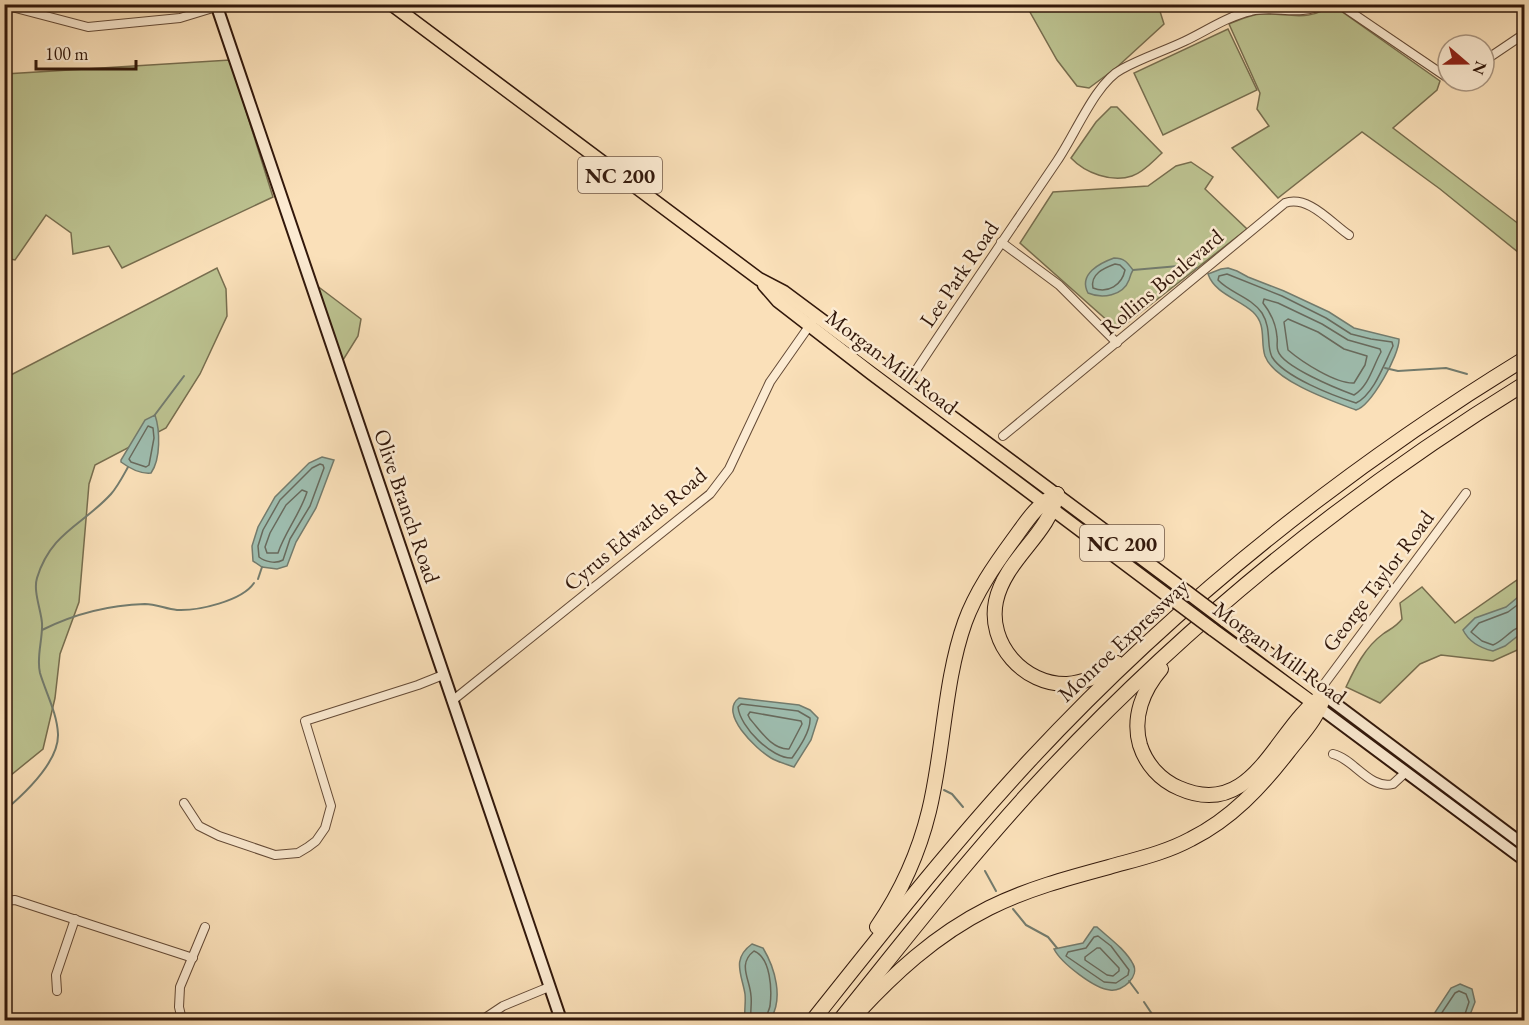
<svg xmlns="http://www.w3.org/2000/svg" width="1529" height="1025" font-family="'EB Garamond',serif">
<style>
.green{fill:#bcc290;stroke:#776d4e;stroke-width:1.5}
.water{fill:#9ebdaf;stroke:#737b6d;stroke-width:1.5}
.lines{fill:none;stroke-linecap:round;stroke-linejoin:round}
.shore{stroke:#686a5d;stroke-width:1.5}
.stream{stroke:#737b6d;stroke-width:2}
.street-casing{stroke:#644a36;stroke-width:10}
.secondary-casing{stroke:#32180b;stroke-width:14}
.primary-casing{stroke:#32180b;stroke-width:15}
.highway-casing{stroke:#32180b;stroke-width:16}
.street{stroke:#fcebd2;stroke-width:8}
.secondary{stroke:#fcebd2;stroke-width:10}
.primary{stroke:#fae0b9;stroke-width:12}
.highway{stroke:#fae0b9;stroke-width:14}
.primary-bridge-casing{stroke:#32180b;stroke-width:15;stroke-linecap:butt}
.primary-bridge{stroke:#fae0b9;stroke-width:12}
.labels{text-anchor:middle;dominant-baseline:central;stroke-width:5;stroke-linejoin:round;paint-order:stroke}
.shield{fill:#fcebd2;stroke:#6f5747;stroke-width:1.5}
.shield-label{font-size:21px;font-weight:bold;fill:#32180b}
.street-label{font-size:22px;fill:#32180b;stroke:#fcebd2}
</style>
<rect width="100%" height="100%" fill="#fae0b9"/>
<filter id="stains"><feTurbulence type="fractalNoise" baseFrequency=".00333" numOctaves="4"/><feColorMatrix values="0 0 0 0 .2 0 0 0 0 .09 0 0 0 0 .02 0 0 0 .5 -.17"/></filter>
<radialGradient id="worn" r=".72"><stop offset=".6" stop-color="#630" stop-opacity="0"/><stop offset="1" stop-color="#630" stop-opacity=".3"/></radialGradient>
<g class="green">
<path d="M 1331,4 L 1440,81 L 1437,90 L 1393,128 L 1524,228 L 1524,257 L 1440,189 L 1362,132 L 1278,198 L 1232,148 L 1269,126 L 1257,109 L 1260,93 L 1229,24 C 1239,20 1251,14 1262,14 C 1287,13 1312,23 1331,4 Z"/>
<path d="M 1026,5 L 1158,5 L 1164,24 L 1116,68 L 1089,88 L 1077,86 L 1057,60 Z"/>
<path d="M 1228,29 L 1257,90 L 1163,135 L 1134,73 Z"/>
<path d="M 230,60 L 273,197 L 122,268 L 109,246 L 73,254 L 71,233 L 46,215 L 15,260 L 5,258 L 5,74 Z"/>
<path d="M 1111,107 L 1117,107 L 1162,153 C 1153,161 1144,172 1132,176 C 1112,183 1085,173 1071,158 L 1096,122 Z"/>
<path d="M 1191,162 L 1213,177 L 1205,189 L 1247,229 L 1118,330 L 1020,243 L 1053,192 L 1148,186 L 1176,166 Z"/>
<path d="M 217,268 L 226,289 L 227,316 L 200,374 L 166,428 L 95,465 L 89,484 L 79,602 L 60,654 L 55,698 L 43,749 L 5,780 L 5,378 Z"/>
<path d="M 316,285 L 361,319 L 358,336 L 343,360 Z"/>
<path d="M 1524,579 L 1524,647 L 1493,661 L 1441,655 L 1420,664 L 1380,703 L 1346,687 C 1355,668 1365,647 1383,634 C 1390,629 1396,627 1402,619 L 1400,603 L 1422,587 L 1455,623 L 1517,580 Z"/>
</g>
<g class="water">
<path d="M 1114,258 C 1124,258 1127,262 1133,270 C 1131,273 1130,277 1129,280 C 1123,296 1102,299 1088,293 C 1078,274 1100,263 1114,258 Z"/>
<path d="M 1228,268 L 1237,271 L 1248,277 L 1284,291 L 1329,312 L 1354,328 L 1399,339 C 1400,354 1371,406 1356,410 C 1332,401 1274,381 1265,356 C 1260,341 1267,325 1253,312 C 1239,299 1215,294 1208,274 L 1221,269 Z"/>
<path d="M 155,415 C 160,430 161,459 151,473 C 141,474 129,468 121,462 L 121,460 L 145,420 Z"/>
<path d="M 322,457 L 334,460 L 316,508 L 296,542 L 287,566 L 277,569 L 262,567 L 253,561 L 252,546 L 258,527 L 275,497 L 309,463 Z"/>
<path d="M 1524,592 L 1524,631 L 1505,646 L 1493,651 C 1480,648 1469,642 1463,630 L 1475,618 L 1506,607 Z"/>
<path d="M 739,698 L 799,705 L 810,710 L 818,718 L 811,740 L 794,767 C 786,764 778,762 771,758 C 756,749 718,713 739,698 Z"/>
<path d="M 1094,927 L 1097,927 C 1109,938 1125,949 1133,964 C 1140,976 1123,992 1110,990 C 1095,989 1061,963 1054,949 L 1083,943 Z"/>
<path d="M 752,944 L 763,948 C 775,968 784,999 770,1020 L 745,1019 C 744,1011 746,1002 745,994 C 742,975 731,959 752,944 Z"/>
<path d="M 1460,984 L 1472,989 L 1475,1002 L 1468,1020 L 1430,1020 L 1451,988 Z"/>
</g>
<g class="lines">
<g class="shore">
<path d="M 1115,264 L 1120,265 L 1125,270 C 1122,285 1108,294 1093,288 C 1090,274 1104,268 1115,264 Z"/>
<path d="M 1227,274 L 1282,296 L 1326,318 L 1351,334 L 1371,339 L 1392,342 L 1393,346 C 1384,364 1374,394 1356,403 C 1334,396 1284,377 1272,357 C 1266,346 1272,329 1262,313 C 1251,297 1230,293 1218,280 L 1219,276 Z"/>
<path d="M 1264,299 L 1278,303 L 1322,324 L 1348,340 L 1380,349 L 1381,352 C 1373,366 1369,386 1354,395 C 1338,389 1283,367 1278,351 C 1276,347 1278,341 1277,337 C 1276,324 1271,313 1263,303 Z"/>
<path d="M 1288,319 L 1318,332 L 1344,349 L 1367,356 L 1365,365 L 1354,383 C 1336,384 1302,362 1288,350 L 1284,322 Z"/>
<path d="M 148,426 L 153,428 L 154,438 L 149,465 L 146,467 L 131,462 L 129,459 Z"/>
<path d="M 320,464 L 323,465 L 324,468 L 310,506 L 290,539 L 283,560 C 276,564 265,562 259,557 L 258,546 L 263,530 L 280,500 L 312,468 Z"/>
<path d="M 302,490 L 307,492 C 300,514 285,532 278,553 L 267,553 L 265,547 L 270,533 L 286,505 Z"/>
<path d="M 1524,600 L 1508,612 L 1479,623 L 1471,632 L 1482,641 L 1493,645 C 1505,640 1512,627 1524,626"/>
<path d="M 741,704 L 798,711 L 810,718 C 811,731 799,748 792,758 C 772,759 740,727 738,707 Z"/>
<path d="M 750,712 L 801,721 L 802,724 L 789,749 C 772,750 760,730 750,719 L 748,715 Z"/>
<path d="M 1098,936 L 1111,946 L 1129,970 L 1128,975 L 1116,983 L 1104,982 L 1066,956 L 1068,952 L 1086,948 L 1094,937 Z"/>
<path d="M 1097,948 L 1100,948 L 1119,968 L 1119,971 L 1113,976 L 1107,975 L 1085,960 L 1085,957 Z"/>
<path d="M 751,1020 C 750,1012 752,1004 751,996 C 750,979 737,964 754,951 C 771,958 772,990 770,1006 C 769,1011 766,1015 766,1020"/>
<path d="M 1437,1020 L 1455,993 L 1459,991 L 1466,994 L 1469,1002 L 1463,1020"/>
</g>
<g class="stream">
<path d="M 1133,270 L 1190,265 L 1196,268"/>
<path d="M 1385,368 L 1398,371 L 1446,368 L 1467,374"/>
<path d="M 154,416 L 184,376"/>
<path d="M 258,579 L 262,567"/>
<path d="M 42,630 C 74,614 110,605 145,604 C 156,604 166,609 177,610 C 198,611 242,601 254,583"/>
<path d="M 944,790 L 952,794 L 963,807"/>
<path d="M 4,811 C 23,795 59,762 58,734 C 57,713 46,693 40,673 C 36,657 43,639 42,623 C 41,610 33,591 37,578 C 51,532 83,525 111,494 C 118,486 123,476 128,467"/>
<path d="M 985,871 L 996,891"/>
<path d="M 1013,909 L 1026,925 L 1048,937 L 1057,948"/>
<path d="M 1129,981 L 1138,993"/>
<path d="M 1144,1002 L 1156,1020"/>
</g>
<defs>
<g id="street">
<path d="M 1339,4 L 1448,78"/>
<path d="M 4,5 L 88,27 L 180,18 L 216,7"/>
<path d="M 1484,61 L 1524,34"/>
<path d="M 1001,242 L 1059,285 L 1117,343"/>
<path d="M 907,384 C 956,309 1007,235 1057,161 C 1075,135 1096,82 1122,69 C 1142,58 1164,51 1185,41 C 1206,31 1228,16 1251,11 C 1274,5 1301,17 1323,4"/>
<path d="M 1003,436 L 1285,203 C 1309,195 1331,223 1349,235"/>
<path d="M 1319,691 L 1466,493"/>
<path d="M 452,701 L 710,494 L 729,469 L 770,382 L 812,322"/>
<path d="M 1333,754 C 1354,759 1370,790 1393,784 L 1406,772"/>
<path d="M 184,803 L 199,826 L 219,836 L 275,855 L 298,853 L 308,847 L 316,841 L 325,828 L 331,806 L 305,721 L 418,685 L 443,675"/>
<path d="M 4,901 L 15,900 L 193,958"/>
<path d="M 57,991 L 56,975 L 75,919"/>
<path d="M 182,1020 L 179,1007 L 180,987 L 205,927"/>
<path d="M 482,1020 L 503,1006 L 549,987"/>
</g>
<g id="secondary">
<path d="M 216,4 L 561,1020"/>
<path d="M 1324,695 L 1524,845"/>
<path d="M 1321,709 L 1524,860"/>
</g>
<g id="primary">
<path d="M 391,4 L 759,279 L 784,292 L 1187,592"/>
<path d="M 764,285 L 778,301 L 871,373 L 1176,602"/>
<path d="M 1224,620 L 1324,695"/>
<path d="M 1212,629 L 1320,708"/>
</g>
<g id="highway">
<path d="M 1057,494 C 1049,535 1005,559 996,601 C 987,644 1024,685 1067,684 C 1086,683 1102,674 1117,663"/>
<path d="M 1161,669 C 1143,690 1132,717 1140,745 C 1146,764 1160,780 1179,788 C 1255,822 1276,725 1324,695"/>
<path d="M 877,927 C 901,892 919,852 929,811 C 944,750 944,681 965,622 C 976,592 994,566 1013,540 C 1027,521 1036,505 1057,494"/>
<path d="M 852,1019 C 892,975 935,935 989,908 C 1027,889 1068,878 1109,867 C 1137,859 1165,853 1191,839 C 1231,819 1261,787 1288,752 C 1302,734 1319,717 1324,695"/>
<path d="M 813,1020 C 883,932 953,843 1030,760 C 1175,604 1343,470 1524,359"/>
<path d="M 840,1020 C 907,937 973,852 1046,774 C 1187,623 1349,492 1524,384"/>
</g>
</defs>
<use href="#street" class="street-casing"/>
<use href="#secondary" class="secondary-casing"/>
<use href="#primary" class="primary-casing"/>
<use href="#highway" class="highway-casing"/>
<use href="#street" class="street"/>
<use href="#secondary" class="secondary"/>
<use href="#primary" class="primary"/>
<use href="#highway" class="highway"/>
<defs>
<g id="primary-bridge">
<path d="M 1187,592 L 1224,620"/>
<path d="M 1176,602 L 1212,629"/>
</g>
</defs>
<use href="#primary-bridge" class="primary-bridge-casing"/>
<use href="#primary-bridge" class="primary-bridge"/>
</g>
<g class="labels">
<g class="shield">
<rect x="578" y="157" width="84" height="36" rx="4.5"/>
<rect x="1080" y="525" width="84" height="36" rx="4.5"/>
</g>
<g class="shield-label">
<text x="620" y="175">NC 200</text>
<text x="1122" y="543">NC 200</text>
</g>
<g class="street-label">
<text transform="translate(959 274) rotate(-56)">Lee Park Road</text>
<text transform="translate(1162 282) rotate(-40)">Rollins Boulevard</text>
<text transform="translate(892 362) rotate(37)">Morgan Mill Road</text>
<text transform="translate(407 506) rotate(71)">Olive Branch Road</text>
<text transform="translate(635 529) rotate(-40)">Cyrus Edwards Road</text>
<text transform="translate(1378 581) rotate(-53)">George Taylor Road</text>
<text transform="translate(1123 640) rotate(-43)">Monroe Expressway</text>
<text transform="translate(1280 653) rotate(36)">Morgan Mill Road</text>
</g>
</g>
<rect width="1529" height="1025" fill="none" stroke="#fae0b9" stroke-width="24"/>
<rect x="6" y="6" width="1517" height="1013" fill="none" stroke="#32180b" stroke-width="3"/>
<rect x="12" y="12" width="1505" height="1001" fill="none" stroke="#32180b" stroke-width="1.5"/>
<g transform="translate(1466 63) rotate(110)"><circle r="28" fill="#fcebd2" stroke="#ab9782" stroke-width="1.5"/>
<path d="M0-4.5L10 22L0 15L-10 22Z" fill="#8f2418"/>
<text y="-9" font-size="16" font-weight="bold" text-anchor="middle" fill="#32180b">N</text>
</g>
<path d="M36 60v9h100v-9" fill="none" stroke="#32180b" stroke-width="3"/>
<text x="45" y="60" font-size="18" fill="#32180b" stroke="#fcebd2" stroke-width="4.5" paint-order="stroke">100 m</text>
<rect width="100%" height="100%" filter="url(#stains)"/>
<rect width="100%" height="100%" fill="url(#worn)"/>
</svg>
